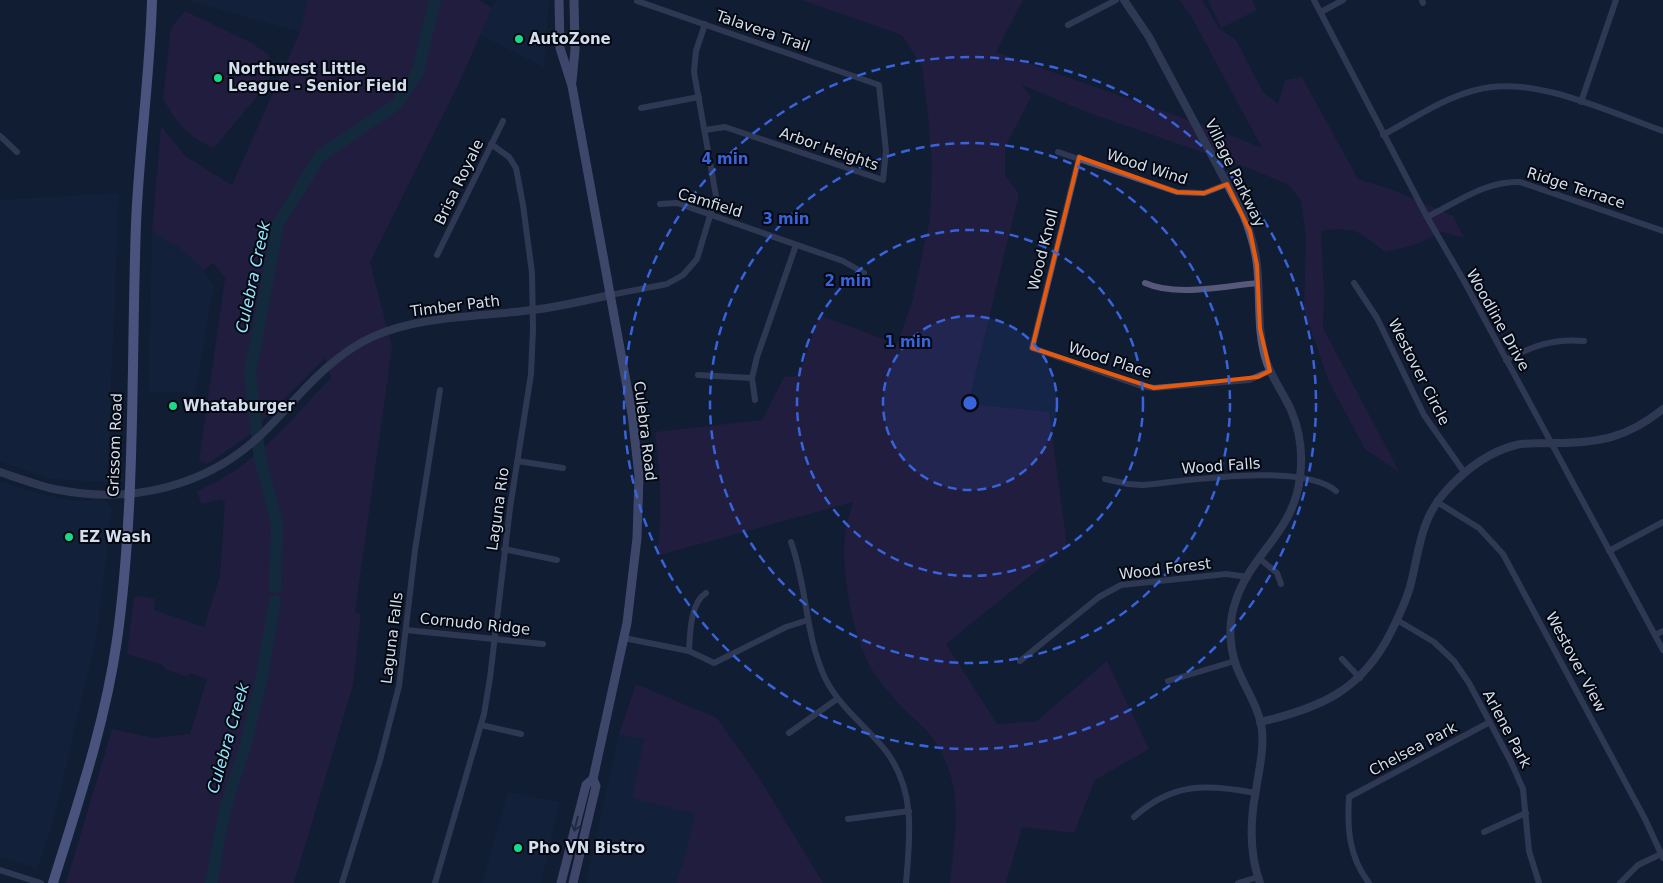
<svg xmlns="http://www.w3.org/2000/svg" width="1663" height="883" font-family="'DejaVu Sans',sans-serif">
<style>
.built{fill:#152641}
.green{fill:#331e4d}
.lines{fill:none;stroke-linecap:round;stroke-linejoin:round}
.river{stroke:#153b46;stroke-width:12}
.minor{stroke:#565979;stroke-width:6}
.tertiary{stroke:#565979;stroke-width:8}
.secondary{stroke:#777aae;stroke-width:9}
.primary{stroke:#9094d7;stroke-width:10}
.oneway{stroke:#383b58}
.marked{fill:none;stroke:#e8590c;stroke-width:4;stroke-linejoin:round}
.ring{fill:none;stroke:#3863db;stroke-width:2.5;stroke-dasharray:9 6}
.poi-dot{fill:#1bd988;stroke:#040811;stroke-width:2}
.labels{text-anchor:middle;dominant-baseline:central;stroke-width:4;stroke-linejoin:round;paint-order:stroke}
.street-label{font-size:15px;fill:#d3ddec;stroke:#040811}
.poi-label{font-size:15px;font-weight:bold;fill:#d3ddec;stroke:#040811;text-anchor:start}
.water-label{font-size:16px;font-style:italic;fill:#93e6ff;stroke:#040811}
.centre{fill:#3863db;stroke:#040811;stroke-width:2.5}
.ring-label{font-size:15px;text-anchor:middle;font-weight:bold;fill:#3863db;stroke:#040811;stroke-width:4;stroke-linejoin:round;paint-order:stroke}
</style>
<rect width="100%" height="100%" fill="#101d33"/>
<g class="built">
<path d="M 188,0 L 308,0 L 300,32 Z"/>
<path d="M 496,0 L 549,0 L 544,67 L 479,34 Z"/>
<path d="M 119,193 L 107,482 L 50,479 L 0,461 L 0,200 Z"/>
<path d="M 152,231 L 173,243 L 198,263 L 214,285 L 194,399 L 186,392 L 149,392 Z"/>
<path d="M 0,481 L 37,493 L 74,501 L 105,500 L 112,508 L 97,634 L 54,817 L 37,868 L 0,857 Z"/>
<path d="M 619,734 L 644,739 L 696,814 L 685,857 L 676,883 L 586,883 Z"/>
<path d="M 508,792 L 560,802 L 541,883 L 482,883 Z"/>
</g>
<g class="green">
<path d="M 308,0 L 479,0 L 492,8 L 462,77 L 370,262 L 392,347 L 355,612 L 361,614 L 353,685 L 294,883 L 66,883 L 112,729 L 154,738 L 190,734 L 207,679 L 189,673 L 188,677 L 165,669 L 163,665 L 127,654 L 134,598 L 140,596 L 155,599 L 154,610 L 204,627 L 220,576 L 225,502 L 221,499 L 201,504 L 197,491 C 256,467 288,422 331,378 L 325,358 L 247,437 L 207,464 L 199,460 L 225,278 L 213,263 L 203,271 C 190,253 171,242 152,231 L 161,126 L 185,156 L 232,185 L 300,32 Z"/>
<path d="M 802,0 L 1023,0 L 996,52 L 1228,134 L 1262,148 L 1191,16 L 1179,0 L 1202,0 L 1219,28 L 1236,40 L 1263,92 L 1278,104 L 1285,80 L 1302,77 L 1358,179 L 1393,190 L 1453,216 L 1464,238 L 1442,232 L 1417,244 L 1385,252 C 1360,232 1355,226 1321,231 L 1324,292 L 1323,328 L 1400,473 L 1365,449 L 1329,382 L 1304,310 L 1306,237 L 1301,201 L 1289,185 L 1251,169 L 1089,113 L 1022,85 L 1031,97 L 1005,147 L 1005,175 L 1019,194 L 968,404 L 1049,412 L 1067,546 L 946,644 L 997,724 L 1037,721 L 1107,661 L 1149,749 L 1095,780 L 1074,833 L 1022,827 L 1006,883 L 950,883 C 953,848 961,813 951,777 C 946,760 937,741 924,728 C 916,719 907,713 899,704 C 887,690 873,675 866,658 C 850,622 842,575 845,535 C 846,524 850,513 853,502 L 656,556 C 664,514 660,474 655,432 L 762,420 L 784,377 L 799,376 L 819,315 L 897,344 L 912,302 L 930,219 L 932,165 L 928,114 L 922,67 L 902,35 Z"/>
<path d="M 1208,0 L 1252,0 L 1257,10 L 1221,28 Z"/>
<path d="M 185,11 L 252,43 L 269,55 L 274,68 L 265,87 L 214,148 C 187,137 178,124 163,99 L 171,28 Z"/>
<path d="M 636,684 L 717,718 L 758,776 L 823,883 L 676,883 L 685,857 L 695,814 L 632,798 L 644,739 L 619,734 Z"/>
</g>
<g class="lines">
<g class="river">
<path d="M 275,587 L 277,524 L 260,459 L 250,373 L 278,224 L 320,156 L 397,104 L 418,71 L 435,0"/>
<path d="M 211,883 L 225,809 L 246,743 L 262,676 L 275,601"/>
</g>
<g class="minor">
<path d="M 1314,0 L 1427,217 L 1464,281 L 1663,650"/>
<path d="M 1422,0 L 1423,3"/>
<path d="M 637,1 L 879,85 L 886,151 L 883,180 L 725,127 L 705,130"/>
<path d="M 1321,12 L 1343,0"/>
<path d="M 1068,25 L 1116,0"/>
<path d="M 1581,102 L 1616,0"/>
<path d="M 641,108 L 699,97"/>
<path d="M 1383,135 C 1413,119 1443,98 1476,90 C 1532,74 1609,112 1663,131"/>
<path d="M 0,136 L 17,152"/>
<path d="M 1058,152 L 1177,192 L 1204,193 L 1227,184"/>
<path d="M 1079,157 L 1032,348 L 1141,386 L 1154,388 L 1249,380 L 1270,371"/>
<path d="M 660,204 L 677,203 L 843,261 L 864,273"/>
<path d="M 1427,217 C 1456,203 1487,180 1520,182 L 1663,231"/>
<path d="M 437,255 L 503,121"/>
<path d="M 1145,283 C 1176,297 1224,286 1258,283"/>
<path d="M 1354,283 L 1377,318 L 1424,415 L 1464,472"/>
<path d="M 610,295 L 667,284 L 683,275 L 697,259 L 716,196 L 694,72 L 696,51 L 705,24"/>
<path d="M 1506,360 C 1532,346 1554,338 1584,341"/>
<path d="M 698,375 L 752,378"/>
<path d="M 755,400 L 752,378 L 757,357 L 796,245"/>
<path d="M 517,461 L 563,468"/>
<path d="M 1105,479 L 1128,484 L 1142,485 C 1186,481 1302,462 1336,491"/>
<path d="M 1437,502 L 1479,528 L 1503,554 L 1645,819 L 1663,858"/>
<path d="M 791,542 C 807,586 805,635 825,678 C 840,708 866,726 886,751 C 916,791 910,837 906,883"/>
<path d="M 504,549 L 557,560"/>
<path d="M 1609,551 L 1663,522"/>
<path d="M 1260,559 L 1277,573 L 1281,584"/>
<path d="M 1397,620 L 1434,642 L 1454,661 L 1469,683 L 1511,762 L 1523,789 L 1529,851 L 1539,883"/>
<path d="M 406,630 L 543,644"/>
<path d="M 1655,635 L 1663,631"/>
<path d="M 624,638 L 689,651 L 714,663 L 786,627 L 808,620"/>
<path d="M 689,651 C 690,634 690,603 706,593"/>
<path d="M 1342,659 L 1360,678"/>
<path d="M 1020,661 L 1099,597 L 1121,585 L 1226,574 L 1248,577"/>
<path d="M 1168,681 L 1235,661"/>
<path d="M 481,725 L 521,734"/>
<path d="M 789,733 L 837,699"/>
<path d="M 1134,817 C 1173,782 1207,784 1255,793"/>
<path d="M 848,819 L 909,811"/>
<path d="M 1484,832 L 1526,813"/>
<path d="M 0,870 L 41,883"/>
<path d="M 342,883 L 380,760 L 399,686 L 415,550 L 440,390"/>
<path d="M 435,883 L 484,714 L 490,678 L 510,508 L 531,374 L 533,329 L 532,273 L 523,205 L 516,168 L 509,157 L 491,144"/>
<path d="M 1238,883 L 1258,877"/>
<path d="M 1369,883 C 1349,857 1347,829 1349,797 L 1490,722"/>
<path d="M 1620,883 L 1638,865 L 1661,854"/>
</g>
<g class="tertiary">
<path d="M 1124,0 L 1149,37 L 1243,214 C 1250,231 1255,247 1257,265 C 1261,298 1256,331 1267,363 C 1273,380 1284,394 1291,410 C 1300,431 1303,454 1300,477 C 1294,532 1251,554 1236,600 C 1227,625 1229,653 1241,677 C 1249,694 1259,710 1262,729 C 1264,750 1259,770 1256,790 C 1250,821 1249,853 1260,883"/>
<path d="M 0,472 C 18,478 36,485 54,489 C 131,505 208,487 264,432 C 298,398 327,358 372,337 C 421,315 479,317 532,310 C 558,307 584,301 610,295"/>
<path d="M 1260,722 C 1321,708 1362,690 1391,632 C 1399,616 1407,600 1411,583 C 1419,551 1421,518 1445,492 C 1464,471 1488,452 1516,445 C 1528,442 1542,444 1554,443 C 1599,443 1627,438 1663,409"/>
</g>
<g class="secondary">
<path d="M 559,0 L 560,48 L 572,86 L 632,414 L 639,476 L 637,538 L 627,623 L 593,779 L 596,786 L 573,883"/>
<path d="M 572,81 L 575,50 L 574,0"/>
<path d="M 561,883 L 586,785 L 593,779"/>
</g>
<path class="primary" d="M 53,883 C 78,803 105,724 117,640 C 136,503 131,362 136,224 C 139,149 150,75 152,0"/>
</g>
<defs><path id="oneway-shaft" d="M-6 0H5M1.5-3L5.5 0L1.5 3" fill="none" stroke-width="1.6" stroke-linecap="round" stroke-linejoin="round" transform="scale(1.25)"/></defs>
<use class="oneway" href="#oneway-shaft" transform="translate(576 824) rotate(104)"/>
<path d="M0 0H1663V883H0ZM 1079,157 L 1177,192 L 1204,193 L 1227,184 L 1250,231 L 1257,265 L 1260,329 L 1270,371 L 1258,377 L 1154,388 L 1032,348 Z" fill="#101d33" fill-opacity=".55" fill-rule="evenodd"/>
<path class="marked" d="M 1079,157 L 1177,192 L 1204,193 L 1227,184 L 1250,231 L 1257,265 L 1260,329 L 1270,371 L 1258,377 L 1154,388 L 1032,348 Z"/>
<circle cx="970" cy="403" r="87" fill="#3863db" fill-opacity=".12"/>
<g class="ring">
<circle cx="970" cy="403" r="87"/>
<circle cx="970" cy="403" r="173"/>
<circle cx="970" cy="403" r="260"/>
<circle cx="970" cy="403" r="346"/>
</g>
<g class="poi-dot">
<circle cx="519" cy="39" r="5"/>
<circle cx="218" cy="78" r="5"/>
<circle cx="173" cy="406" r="5"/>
<circle cx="69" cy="537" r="5"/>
<circle cx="518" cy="848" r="5"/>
</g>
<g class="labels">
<g class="street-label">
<text transform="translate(763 31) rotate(19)">Talavera Trail</text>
<text transform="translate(829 149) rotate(19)">Arbor Heights</text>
<text transform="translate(1147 167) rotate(18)">Wood Wind</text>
<text transform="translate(1235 173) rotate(64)">Village Parkway</text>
<text transform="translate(459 182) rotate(-64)">Brisa Royale</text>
<text transform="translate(1576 188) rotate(18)">Ridge Terrace</text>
<text transform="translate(710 203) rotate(17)">Camfield</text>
<text transform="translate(1043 250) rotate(-76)">Wood Knoll</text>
<text transform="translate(455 306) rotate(-7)">Timber Path</text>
<text transform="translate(1498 320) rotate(61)">Woodline Drive</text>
<text transform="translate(1110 360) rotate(18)">Wood Place</text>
<text transform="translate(1419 372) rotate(63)">Westover Circle</text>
<text transform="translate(645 431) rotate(83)">Culebra Road</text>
<text transform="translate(115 445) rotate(-88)">Grissom Road</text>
<text transform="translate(1221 466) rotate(-4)">Wood Falls</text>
<text transform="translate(498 509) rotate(-82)">Laguna Rio</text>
<text transform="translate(1165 569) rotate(-7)">Wood Forest</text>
<text transform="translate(475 624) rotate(6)">Cornudo Ridge</text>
<text transform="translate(392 638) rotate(-83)">Laguna Falls</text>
<text transform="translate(1576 662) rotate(62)">Westover View</text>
<text transform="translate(1507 729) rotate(62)">Arlene Park</text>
<text transform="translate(1413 749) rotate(-28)">Chelsea Park</text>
</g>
<g class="poi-label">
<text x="529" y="39">AutoZone</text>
<text x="228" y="69">Northwest Little<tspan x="228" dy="17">League - Senior Field</tspan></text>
<text x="183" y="406">Whataburger</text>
<text x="79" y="537">EZ Wash</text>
<text x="528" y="848">Pho VN Bistro</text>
</g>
<g class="water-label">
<text transform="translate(253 277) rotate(-78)">Culebra Creek</text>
<text transform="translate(228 738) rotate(-74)">Culebra Creek</text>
</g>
</g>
<circle cx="970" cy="403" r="8" class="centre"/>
<g class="ring-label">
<text x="725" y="164">4 min</text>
<text x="786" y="224">3 min</text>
<text x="848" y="286">2 min</text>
<text x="908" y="347">1 min</text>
</g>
</svg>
